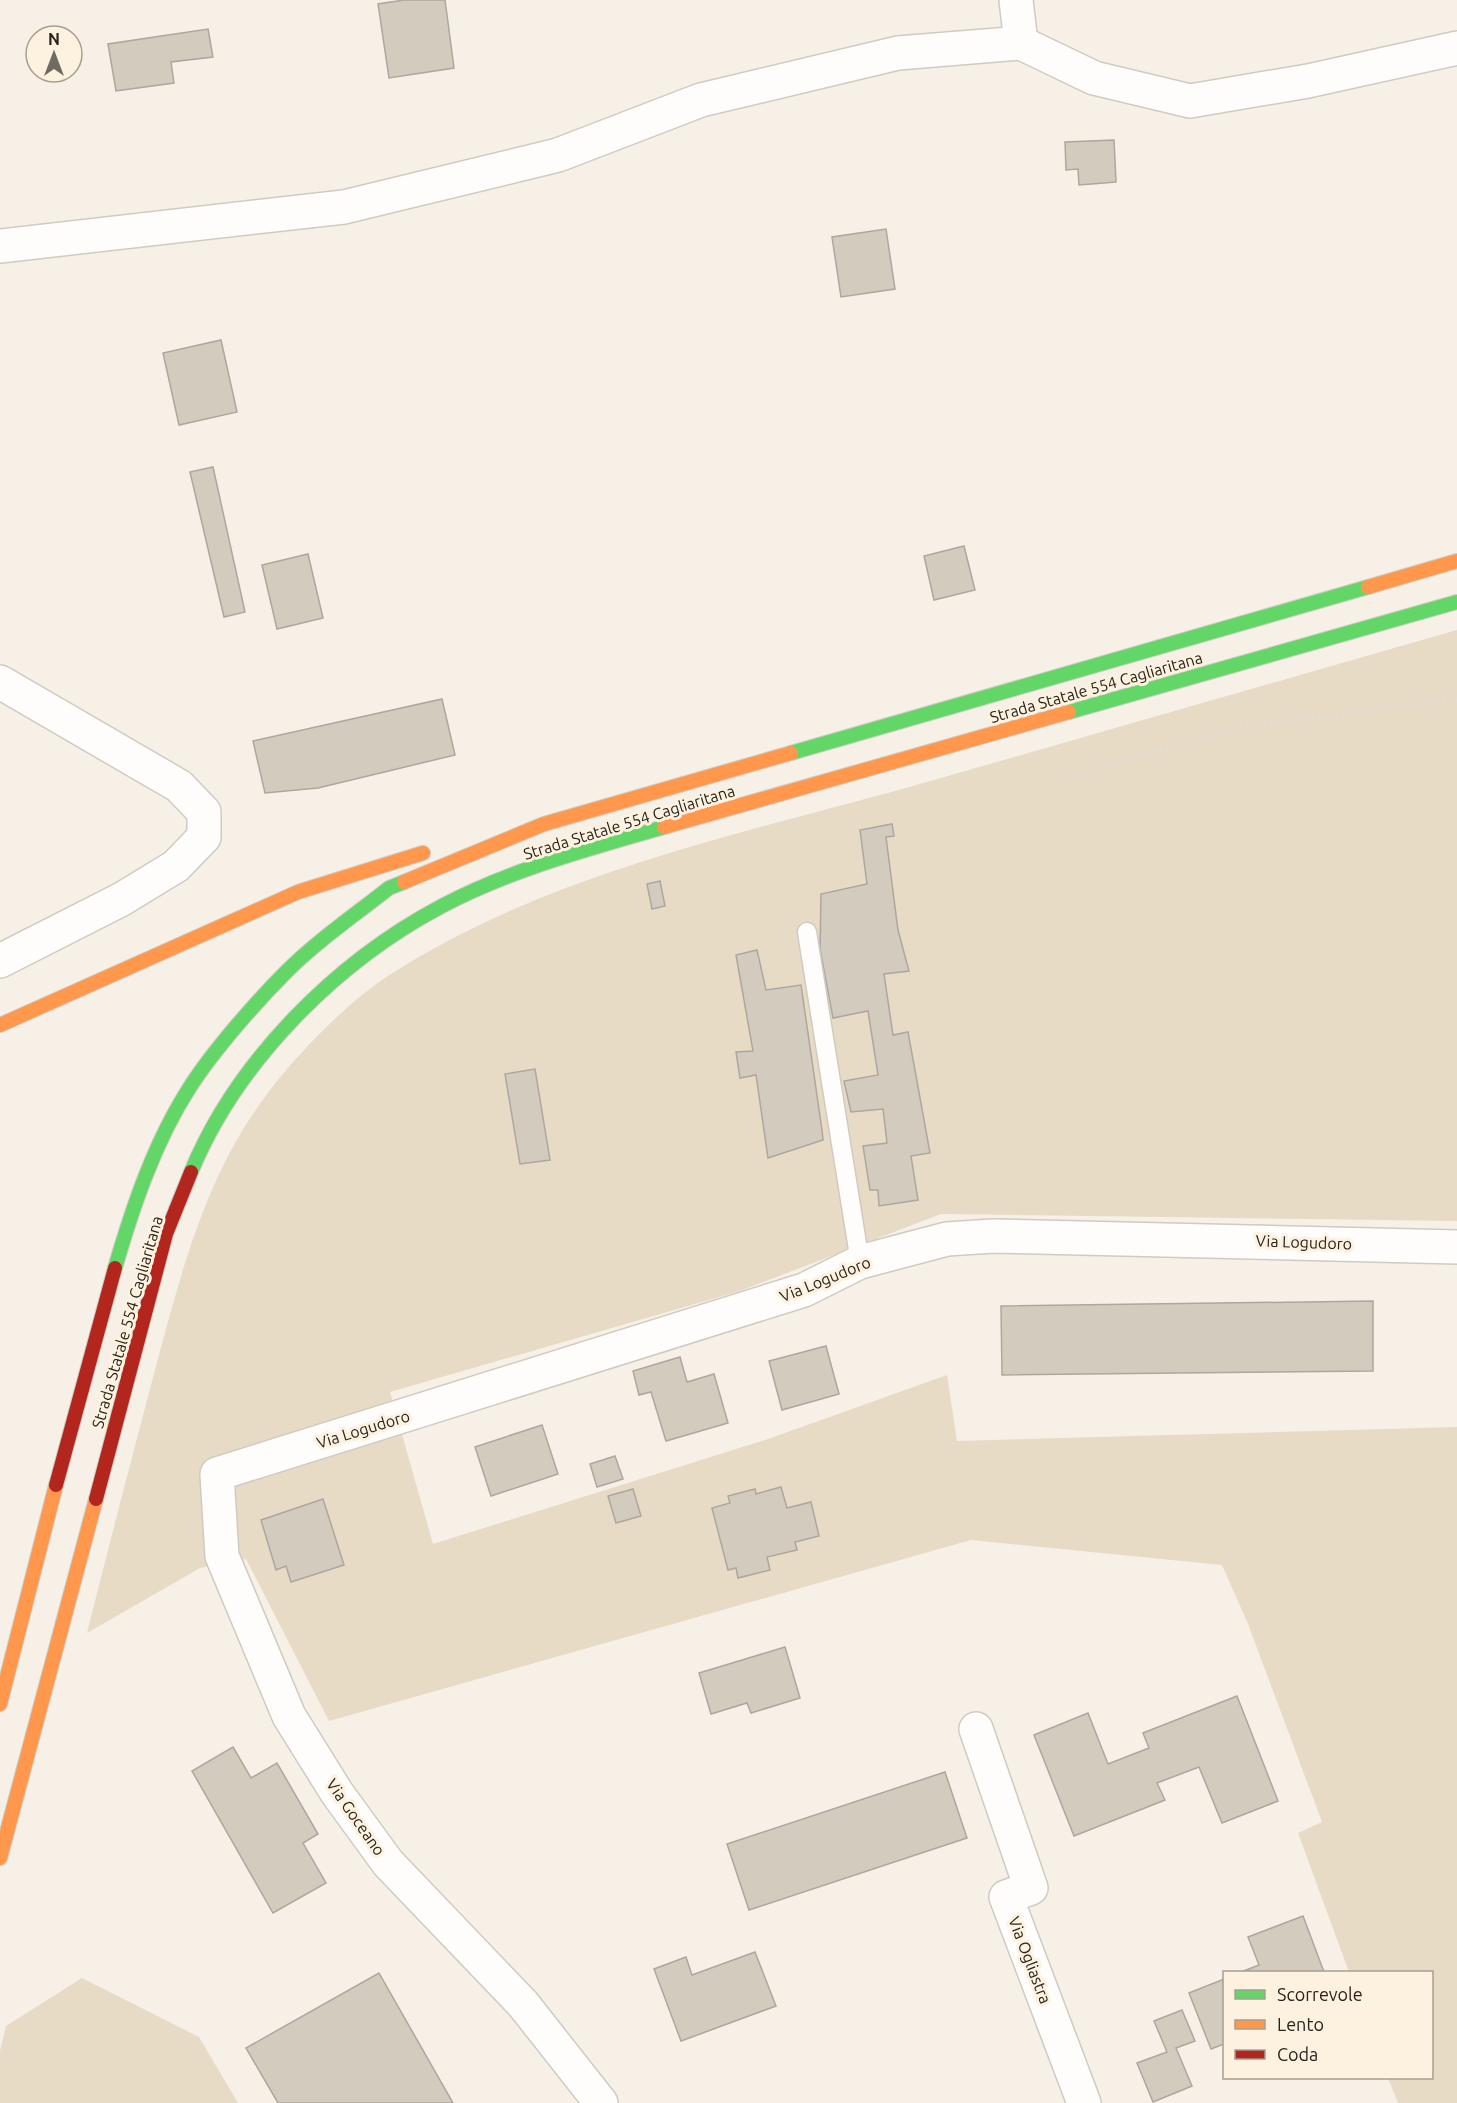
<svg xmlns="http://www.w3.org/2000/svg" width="1457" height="2103" font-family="Ubuntu,sans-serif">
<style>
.green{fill:#e8dbc6}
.building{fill:#d3cbbd;stroke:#aca79f;stroke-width:1.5}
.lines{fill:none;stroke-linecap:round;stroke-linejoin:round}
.lane-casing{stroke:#d0cbc2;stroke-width:21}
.street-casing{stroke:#d0cbc2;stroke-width:36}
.fast-casing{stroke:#d0cbc2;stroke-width:16}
.slow-casing{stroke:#d0cbc2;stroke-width:16}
.jam-casing{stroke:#d0cbc2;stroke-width:16}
.path{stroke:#e0dedb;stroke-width:4;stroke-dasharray:1.5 4.5;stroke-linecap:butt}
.lane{stroke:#fefdfb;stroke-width:18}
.street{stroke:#fefdfb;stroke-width:33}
.fast{stroke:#63d668;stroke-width:14}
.slow{stroke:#ff974d;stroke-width:14}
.jam{stroke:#b3261e;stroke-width:14}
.labels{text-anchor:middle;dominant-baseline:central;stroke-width:6;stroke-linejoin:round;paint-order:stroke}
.street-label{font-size:16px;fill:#28231b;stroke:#fdf1df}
</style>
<rect width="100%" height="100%" fill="#f6f0e6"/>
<g class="green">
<path d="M 1457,630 L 1457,1221 L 941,1214 L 740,1291 L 390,1392 L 433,1544 L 768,1439 L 947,1375 L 957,1441 L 1457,1427 L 1457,2103 L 1398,2103 L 1388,2078 L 1432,2078 L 1432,1972 L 1349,1972 L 1298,1833 L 1322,1822 L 1248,1624 L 1222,1565 L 971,1540 L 329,1721 L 246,1559 L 200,1568 L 87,1633 C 109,1545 132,1457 155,1370 C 180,1277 204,1180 262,1101 C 292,1059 345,1004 388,976 C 552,870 749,833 934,780 C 1108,730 1283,680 1457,630 Z"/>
<path d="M 82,1978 L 199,2037 L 238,2103 L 0,2103 L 0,2051 L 6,2026 Z"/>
</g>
<g class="building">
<path d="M 404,0 L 445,0 L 454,68 L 389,78 L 378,4 Z"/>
<path d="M 208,29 L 213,57 L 171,62 L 174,83 L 116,91 L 108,44 Z"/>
<path d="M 1114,140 L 1116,182 L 1079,185 L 1078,169 L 1066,170 L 1065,142 Z"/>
<path d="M 886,229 L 895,289 L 841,297 L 832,237 Z"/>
<path d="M 221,340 L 237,412 L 179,425 L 163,353 Z"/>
<path d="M 213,467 L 245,612 L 224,617 L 190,472 Z"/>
<path d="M 964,546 L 975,590 L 934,600 L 924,556 Z"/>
<path d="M 308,554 L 323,618 L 277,629 L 262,565 Z"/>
<path d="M 442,699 L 455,755 L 318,788 L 265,793 L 253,741 Z"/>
<path d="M 892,824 L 894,836 L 886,837 L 898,930 L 909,971 L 884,974 L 893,1035 L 908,1032 L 930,1153 L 911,1156 L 918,1200 L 879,1206 L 878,1190 L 870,1190 L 863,1146 L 887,1143 L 883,1109 L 851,1112 L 844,1081 L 878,1075 L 868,1011 L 833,1018 L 820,949 L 821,894 L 867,884 L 860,830 Z"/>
<path d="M 660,881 L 665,906 L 652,909 L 647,884 Z"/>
<path d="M 757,950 L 766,990 L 801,985 L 822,1130 L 823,1140 L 768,1158 L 756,1075 L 740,1078 L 736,1052 L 753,1051 L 736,955 Z"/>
<path d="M 535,1069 L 550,1160 L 520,1164 L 505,1074 Z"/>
<path d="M 1373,1301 L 1373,1371 L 1002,1375 L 1001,1306 Z"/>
<path d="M 826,1346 L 839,1394 L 782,1410 L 769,1361 Z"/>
<path d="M 680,1357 L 687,1382 L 714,1374 L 728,1423 L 666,1441 L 651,1392 L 639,1395 L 633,1371 Z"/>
<path d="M 542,1425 L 558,1474 L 491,1496 L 475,1447 Z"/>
<path d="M 615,1456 L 623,1479 L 597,1487 L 590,1464 Z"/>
<path d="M 781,1487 L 787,1508 L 811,1502 L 819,1536 L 795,1542 L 797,1550 L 767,1557 L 770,1570 L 738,1578 L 736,1568 L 728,1570 L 712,1508 L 730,1503 L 728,1496 L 755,1489 L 756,1494 Z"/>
<path d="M 633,1489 L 641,1516 L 616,1523 L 608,1496 Z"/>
<path d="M 323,1499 L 344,1565 L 291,1582 L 286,1566 L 276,1570 L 261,1520 Z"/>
<path d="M 785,1647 L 800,1698 L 751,1713 L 747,1703 L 711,1714 L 699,1673 Z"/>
<path d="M 1237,1696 L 1278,1801 L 1222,1823 L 1199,1767 L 1157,1783 L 1165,1800 L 1074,1836 L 1034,1735 L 1088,1713 L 1108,1764 L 1149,1748 L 1143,1733 Z"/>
<path d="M 233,1747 L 251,1778 L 277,1763 L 318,1834 L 303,1843 L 326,1883 L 273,1913 L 192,1771 Z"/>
<path d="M 945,1772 L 967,1838 L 749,1910 L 727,1844 Z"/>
<path d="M 1303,1916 L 1324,1972 L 1241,1972 L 1259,1965 L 1248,1937 Z"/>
<path d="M 755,1952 L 776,2006 L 681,2041 L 654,1969 L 686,1957 L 692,1975 Z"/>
<path d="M 379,1973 L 453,2103 L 278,2103 L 246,2048 Z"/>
<path d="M 1224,1979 L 1224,2044 L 1211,2049 L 1189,1993 Z"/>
<path d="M 1182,2010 L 1195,2041 L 1176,2048 L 1192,2086 L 1153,2102 L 1137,2063 L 1167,2052 L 1154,2021 Z"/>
</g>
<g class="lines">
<defs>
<path id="lane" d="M 807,932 L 860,1262"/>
<g id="street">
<path d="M 1016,0 L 1021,43"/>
<path d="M 0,246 L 344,207 L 558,155 L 701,100 L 898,53 L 1021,43 L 1094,78 L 1190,101 L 1308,81 L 1457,48"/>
<path d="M 0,682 L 179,786 L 204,812 L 204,837 L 176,866 L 122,899 L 0,961"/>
<path d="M 976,1729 L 1031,1888 L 1006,1897 L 1084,2103"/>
<path d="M 601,2103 L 523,2004 L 388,1863 L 337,1793 L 289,1716 L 222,1556 L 217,1474 L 804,1290 L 860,1262 L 947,1239 L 993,1236 L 1457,1247"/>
</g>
<g id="fast">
<path d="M 1069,712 L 1457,602"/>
<path d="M 791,753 L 1368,587"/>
<path d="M 191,1172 C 237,1061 336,962 442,906 C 512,869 589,849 664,827"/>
<path d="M 115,1268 C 133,1206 155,1141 190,1087 C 213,1051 256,1002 286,972 C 317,941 355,915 389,888 L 404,882"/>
</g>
<g id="slow">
<path d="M 1368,587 L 1457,561"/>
<path d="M 664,827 L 1069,712"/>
<path d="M 404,882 L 544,824 L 791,753"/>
<path d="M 0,1025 L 298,892 L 423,853"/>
<path d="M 0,1704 L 56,1485"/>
<path d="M 0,1858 L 96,1499"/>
</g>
<g id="jam">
<path d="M 56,1485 L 115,1268"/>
<path d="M 96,1499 L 166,1234 L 191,1172"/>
</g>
</defs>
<use href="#lane" class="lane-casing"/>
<use href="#street" class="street-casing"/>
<use href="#fast" class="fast-casing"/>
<use href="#slow" class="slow-casing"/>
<use href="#jam" class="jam-casing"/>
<path class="path" d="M 1068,777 L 1242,726 L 1457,699"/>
<use href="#lane" class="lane"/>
<use href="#street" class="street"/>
<use href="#fast" class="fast"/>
<use href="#slow" class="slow"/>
<use href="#jam" class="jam"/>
</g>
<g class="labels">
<g class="street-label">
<text transform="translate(1096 687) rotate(-16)">Strada Statale 554 Cagliaritana</text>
<text transform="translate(629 822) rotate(-17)">Strada Statale 554 Cagliaritana</text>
<text transform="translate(1304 1242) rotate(2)">Via Logudoro</text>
<text transform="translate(825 1279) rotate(-22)">Via Logudoro</text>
<text transform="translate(127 1322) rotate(-74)">Strada Statale 554 Cagliaritana</text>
<text transform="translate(363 1429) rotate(-17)">Via Logudoro</text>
<text transform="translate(356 1817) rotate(55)">Via Goceano</text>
<text transform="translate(1030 1960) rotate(69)">Via Ogliastra</text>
</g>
</g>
<rect x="1223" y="1971" width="210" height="108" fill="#fdf1df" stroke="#a89f91" stroke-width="1.5"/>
<rect x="1235" y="1990" width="30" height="9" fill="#63d668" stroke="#a89f91" stroke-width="1.5"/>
<text x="1277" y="2001" font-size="18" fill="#28231b">Scorrevole</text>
<rect x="1235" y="2020" width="30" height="9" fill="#ff974d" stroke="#a89f91" stroke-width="1.5"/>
<text x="1277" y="2031" font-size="18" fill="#28231b">Lento</text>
<rect x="1235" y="2050" width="30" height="9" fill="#b3261e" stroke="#a89f91" stroke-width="1.5"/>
<text x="1277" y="2061" font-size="18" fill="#28231b">Coda</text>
<g transform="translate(54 54)"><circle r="28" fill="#fdf1df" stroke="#a89f91" stroke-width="1.5"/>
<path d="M0-4.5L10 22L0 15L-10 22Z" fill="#706b62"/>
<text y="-9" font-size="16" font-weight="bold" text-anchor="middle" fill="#28231b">N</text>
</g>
</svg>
